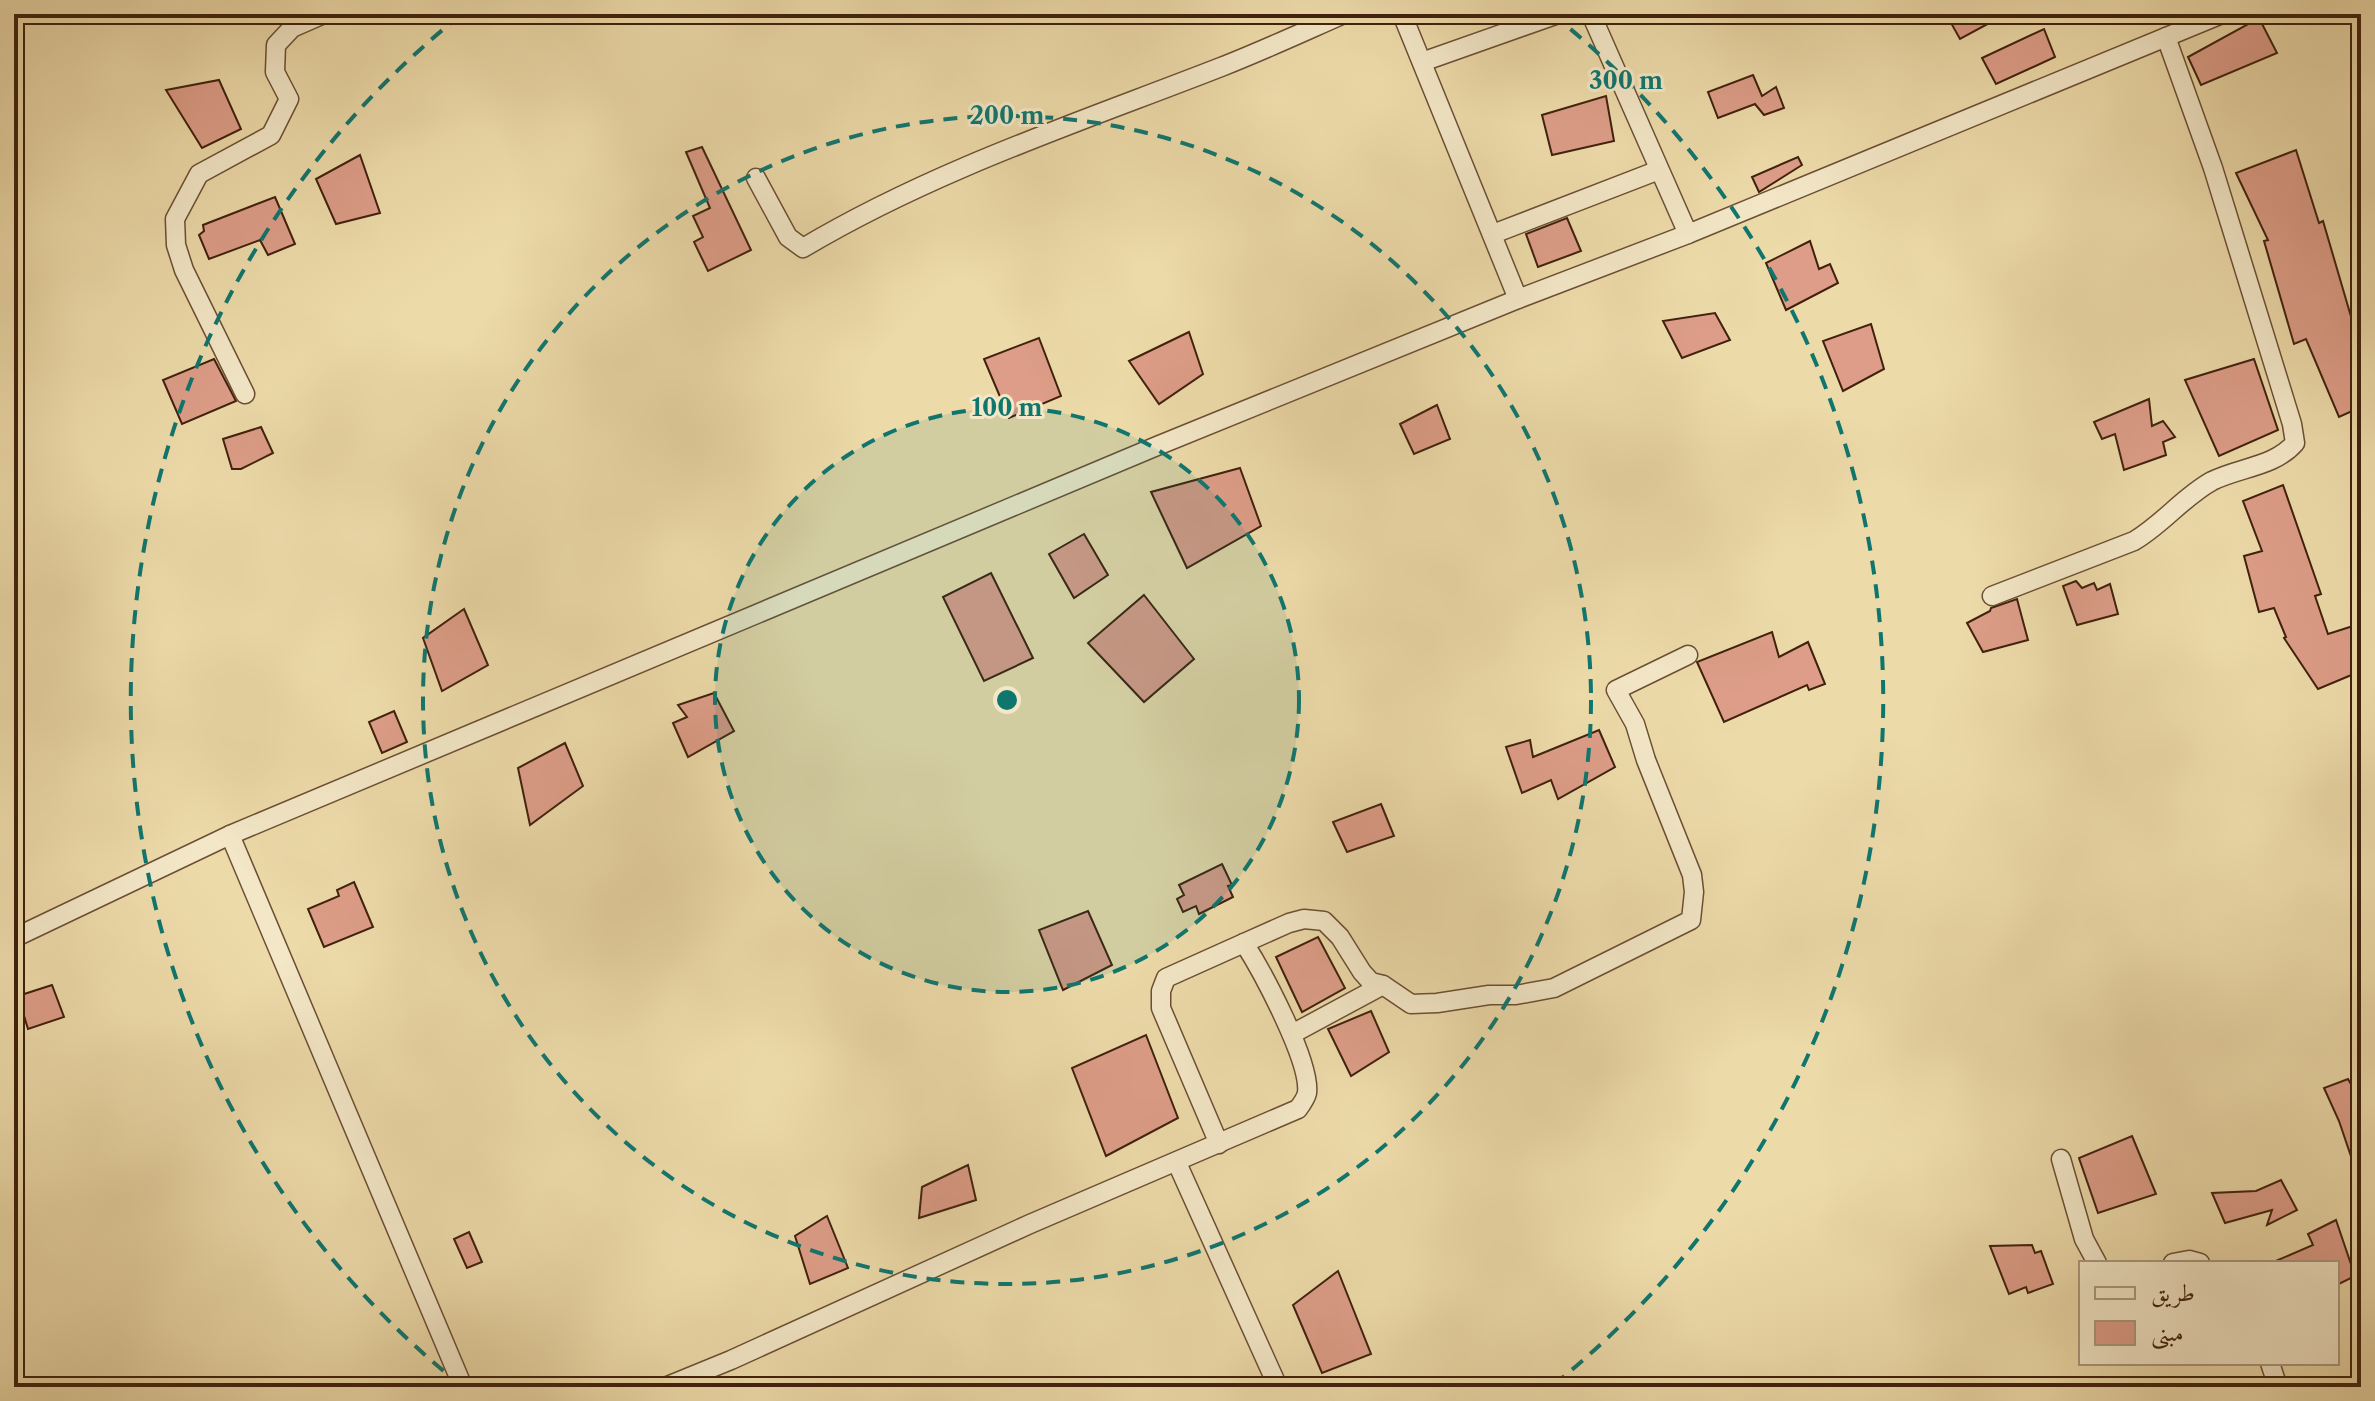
<svg xmlns="http://www.w3.org/2000/svg" width="2375" height="1401" font-family="'Libre Caslon Text',Amiri,serif">
<style>
.building{fill:#dd9d88;stroke:#40210d;stroke-width:2}
.lines{fill:none;stroke-linecap:round;stroke-linejoin:round}
.minor-casing{stroke:#6b4f34;stroke-width:21}
.minor{stroke:#f3e7c7;stroke-width:18}
.ring{fill:none;stroke:#0f766e;stroke-width:4;stroke-dasharray:14 10}
.centre{fill:#0f766e;stroke:#f3e7c7;stroke-width:4}
.ring-label{font-size:24px;text-anchor:middle;font-weight:bold;fill:#0f766e;stroke:#f3e7c7;stroke-width:6;stroke-linejoin:round;paint-order:stroke}
</style>
<rect width="100%" height="100%" fill="#eddaa9"/>
<filter id="stains"><feTurbulence type="fractalNoise" baseFrequency=".0025" numOctaves="4"/><feColorMatrix values="0 0 0 0 .2 0 0 0 0 .09 0 0 0 0 .02 0 0 0 .5 -.17"/></filter>
<radialGradient id="worn" r=".72"><stop offset=".6" stop-color="#630" stop-opacity="0"/><stop offset="1" stop-color="#630" stop-opacity=".3"/></radialGradient>
<g class="building">
<path d="M 1946,14 L 2006,14 L 1960,39 Z"/>
<path d="M 2259,18 L 2277,53 L 2201,85 L 2188,57 Z"/>
<path d="M 2044,29 L 2055,57 L 1996,84 L 1982,58 Z"/>
<path d="M 1753,75 L 1762,96 L 1776,87 L 1784,108 L 1764,115 L 1755,104 L 1718,118 L 1708,92 Z"/>
<path d="M 219,80 L 241,129 L 202,148 L 166,90 Z"/>
<path d="M 1606,96 L 1614,141 L 1552,155 L 1542,115 Z"/>
<path d="M 702,147 L 751,250 L 708,271 L 694,242 L 703,237 L 693,216 L 710,208 L 686,152 Z"/>
<path d="M 2296,150 L 2319,223 L 2323,221 L 2357,337 L 2361,336 L 2361,407 L 2339,417 L 2306,339 L 2294,344 L 2264,241 L 2268,240 L 2236,173 Z"/>
<path d="M 360,155 L 380,213 L 336,224 L 316,179 Z"/>
<path d="M 1798,157 L 1802,165 L 1759,192 L 1752,177 Z"/>
<path d="M 275,197 L 295,244 L 268,255 L 260,240 L 209,259 L 199,235 L 204,231 L 203,225 Z"/>
<path d="M 1567,218 L 1581,251 L 1538,267 L 1526,234 Z"/>
<path d="M 1810,241 L 1819,269 L 1830,264 L 1838,283 L 1786,310 L 1766,263 Z"/>
<path d="M 1715,313 L 1730,340 L 1682,358 L 1663,321 Z"/>
<path d="M 1871,324 L 1884,369 L 1843,391 L 1823,341 Z"/>
<path d="M 1189,332 L 1203,374 L 1159,404 L 1129,361 Z"/>
<path d="M 1039,338 L 1061,396 L 1009,418 L 984,359 Z"/>
<path d="M 214,359 L 236,401 L 182,424 L 163,380 Z"/>
<path d="M 2254,359 L 2278,430 L 2219,456 L 2185,380 Z"/>
<path d="M 2149,399 L 2152,426 L 2163,421 L 2175,437 L 2163,442 L 2166,455 L 2124,470 L 2115,434 L 2102,439 L 2094,422 Z"/>
<path d="M 1437,405 L 1450,439 L 1414,454 L 1400,424 Z"/>
<path d="M 261,427 L 273,453 L 241,469 L 232,469 L 223,439 Z"/>
<path d="M 1240,468 L 1261,526 L 1187,568 L 1151,492 Z"/>
<path d="M 2283,485 L 2321,594 L 2315,596 L 2328,634 L 2353,626 L 2361,644 L 2361,671 L 2318,689 L 2284,638 L 2286,637 L 2274,608 L 2259,612 L 2244,556 L 2262,551 L 2243,501 Z"/>
<path d="M 1084,534 L 1108,575 L 1074,598 L 1049,554 Z"/>
<path d="M 991,573 L 1033,658 L 984,681 L 943,597 Z"/>
<path d="M 2076,581 L 2082,588 L 2094,583 L 2097,590 L 2110,584 L 2118,614 L 2077,625 L 2063,586 Z"/>
<path d="M 1144,595 L 1194,659 L 1144,702 L 1088,643 Z"/>
<path d="M 2017,599 L 2028,640 L 1983,652 L 1967,623 L 1990,611 L 1991,608 Z"/>
<path d="M 464,609 L 488,665 L 442,691 L 423,638 Z"/>
<path d="M 1772,632 L 1779,657 L 1808,642 L 1825,684 L 1809,690 L 1807,685 L 1724,722 L 1697,662 Z"/>
<path d="M 714,693 L 734,731 L 688,757 L 673,723 L 687,717 L 678,705 Z"/>
<path d="M 394,711 L 407,742 L 382,753 L 369,722 Z"/>
<path d="M 1599,730 L 1615,767 L 1558,799 L 1551,780 L 1522,793 L 1506,747 L 1530,740 L 1533,757 Z"/>
<path d="M 565,743 L 583,786 L 530,825 L 518,768 Z"/>
<path d="M 1381,804 L 1394,836 L 1347,852 L 1333,822 Z"/>
<path d="M 1222,864 L 1232,885 L 1228,886 L 1233,897 L 1199,914 L 1196,906 L 1183,912 L 1177,899 L 1184,895 L 1179,885 Z"/>
<path d="M 354,882 L 373,927 L 324,947 L 308,909 L 339,896 L 337,890 Z"/>
<path d="M 1088,911 L 1112,965 L 1063,990 L 1039,930 Z"/>
<path d="M 1318,937 L 1345,988 L 1302,1012 L 1276,957 Z"/>
<path d="M 52,985 L 64,1017 L 28,1029 L 18,996 Z"/>
<path d="M 1371,1011 L 1389,1052 L 1351,1076 L 1328,1029 Z"/>
<path d="M 1146,1035 L 1178,1118 L 1106,1156 L 1072,1068 Z"/>
<path d="M 2348,1079 L 2361,1102 L 2361,1177 L 2358,1177 L 2339,1121 L 2324,1088 Z"/>
<path d="M 2132,1136 L 2156,1194 L 2098,1213 L 2079,1158 Z"/>
<path d="M 968,1165 L 976,1200 L 919,1218 L 922,1187 Z"/>
<path d="M 2281,1180 L 2297,1210 L 2267,1225 L 2272,1210 L 2225,1223 L 2212,1193 L 2256,1191 Z"/>
<path d="M 827,1216 L 848,1268 L 810,1284 L 795,1236 Z"/>
<path d="M 2336,1220 L 2355,1276 L 2337,1285 L 2337,1263 L 2271,1263 L 2313,1245 L 2308,1234 Z"/>
<path d="M 469,1232 L 482,1262 L 467,1268 L 454,1239 Z"/>
<path d="M 2032,1245 L 2035,1253 L 2041,1251 L 2053,1284 L 2028,1293 L 2026,1287 L 2009,1294 L 1990,1246 Z"/>
<path d="M 1338,1271 L 1371,1354 L 1322,1373 L 1293,1305 Z"/>
</g>
<g class="lines">
<defs>
<g id="minor">
<path d="M 1402,14 L 1518,299"/>
<path d="M 1591,14 L 1688,234"/>
<path d="M 1422,62 L 1558,14"/>
<path d="M 756,178 L 788,237 L 803,248 C 934,170 1080,122 1221,67 C 1262,51 1303,32 1344,14"/>
<path d="M 1493,234 L 1659,170"/>
<path d="M 245,394 L 184,270 L 176,245 L 175,219 L 199,174 L 271,135 L 289,99 L 275,72 L 276,45 L 292,28 L 324,14"/>
<path d="M 1992,596 L 2134,541 C 2163,524 2183,497 2212,481 C 2240,467 2274,467 2295,443 L 2292,424 L 2213,168 L 2166,37"/>
<path d="M 230,835 L 463,1387"/>
<path d="M 14,938 L 230,835 L 1157,446 L 1518,299 L 1688,234 L 2222,14"/>
<path d="M 1292,1034 L 1383,985"/>
<path d="M 1219,1144 L 1161,1008 L 1161,991 L 1166,978 L 1244,943"/>
<path d="M 2061,1159 L 2084,1239 L 2097,1263"/>
<path d="M 1177,1163 L 1278,1387"/>
<path d="M 2173,1263 L 2189,1260 L 2200,1263"/>
<path d="M 2270,1363 L 2278,1387"/>
<path d="M 665,1387 L 731,1360 L 1030,1224 L 1298,1109 C 1301,1105 1306,1098 1307,1093 C 1311,1062 1262,971 1244,943 L 1289,923 L 1304,919 L 1324,921 L 1340,937 L 1362,972 L 1371,982 L 1383,985 L 1411,1004 L 1437,1003 L 1489,995 L 1516,995 L 1554,988 L 1691,920 L 1694,892 L 1692,875 L 1646,760 L 1635,724 L 1616,690 L 1688,655"/>
</g>
</defs>
<use href="#minor" class="minor-casing"/>
<use href="#minor" class="minor"/>
</g>
<circle cx="1007" cy="700" r="292" fill="#0f766e" fill-opacity=".12"/>
<g class="ring">
<circle cx="1007" cy="700" r="292"/>
<circle cx="1007" cy="700" r="584"/>
<path d="M462 1386A876 876 0 0 1 462 14M1552 14A876 876 0 0 1 1552 1386"/>
</g>
<circle cx="1007" cy="700" r="12" class="centre"/>
<g class="ring-label">
<text x="1626" y="89">300 m</text>
<text x="1007" y="124">200 m</text>
<text x="1007" y="416">100 m</text>
</g>
<rect width="2375" height="1401" fill="none" stroke="#eddaa9" stroke-width="48"/>
<rect x="16" y="16" width="2343" height="1369" fill="none" stroke="#40210d" stroke-width="4"/>
<rect x="24" y="24" width="2327" height="1353" fill="none" stroke="#40210d" stroke-width="2"/>
<rect x="2079" y="1261" width="260" height="104" fill="#f3e7c7" stroke="#ab987d" stroke-width="2"/>
<rect x="2095" y="1287" width="40" height="12" fill="#f3e7c7" stroke="#ab987d" stroke-width="2"/>
<text x="2151" y="1301" font-size="24" fill="#40210d">طريق</text>
<rect x="2095" y="1321" width="40" height="24" fill="#dd9d88" stroke="#ab987d" stroke-width="2"/>
<text x="2151" y="1341" font-size="24" fill="#40210d">مبنى</text>
<rect width="100%" height="100%" filter="url(#stains)"/>
<rect width="100%" height="100%" fill="url(#worn)"/>
</svg>
